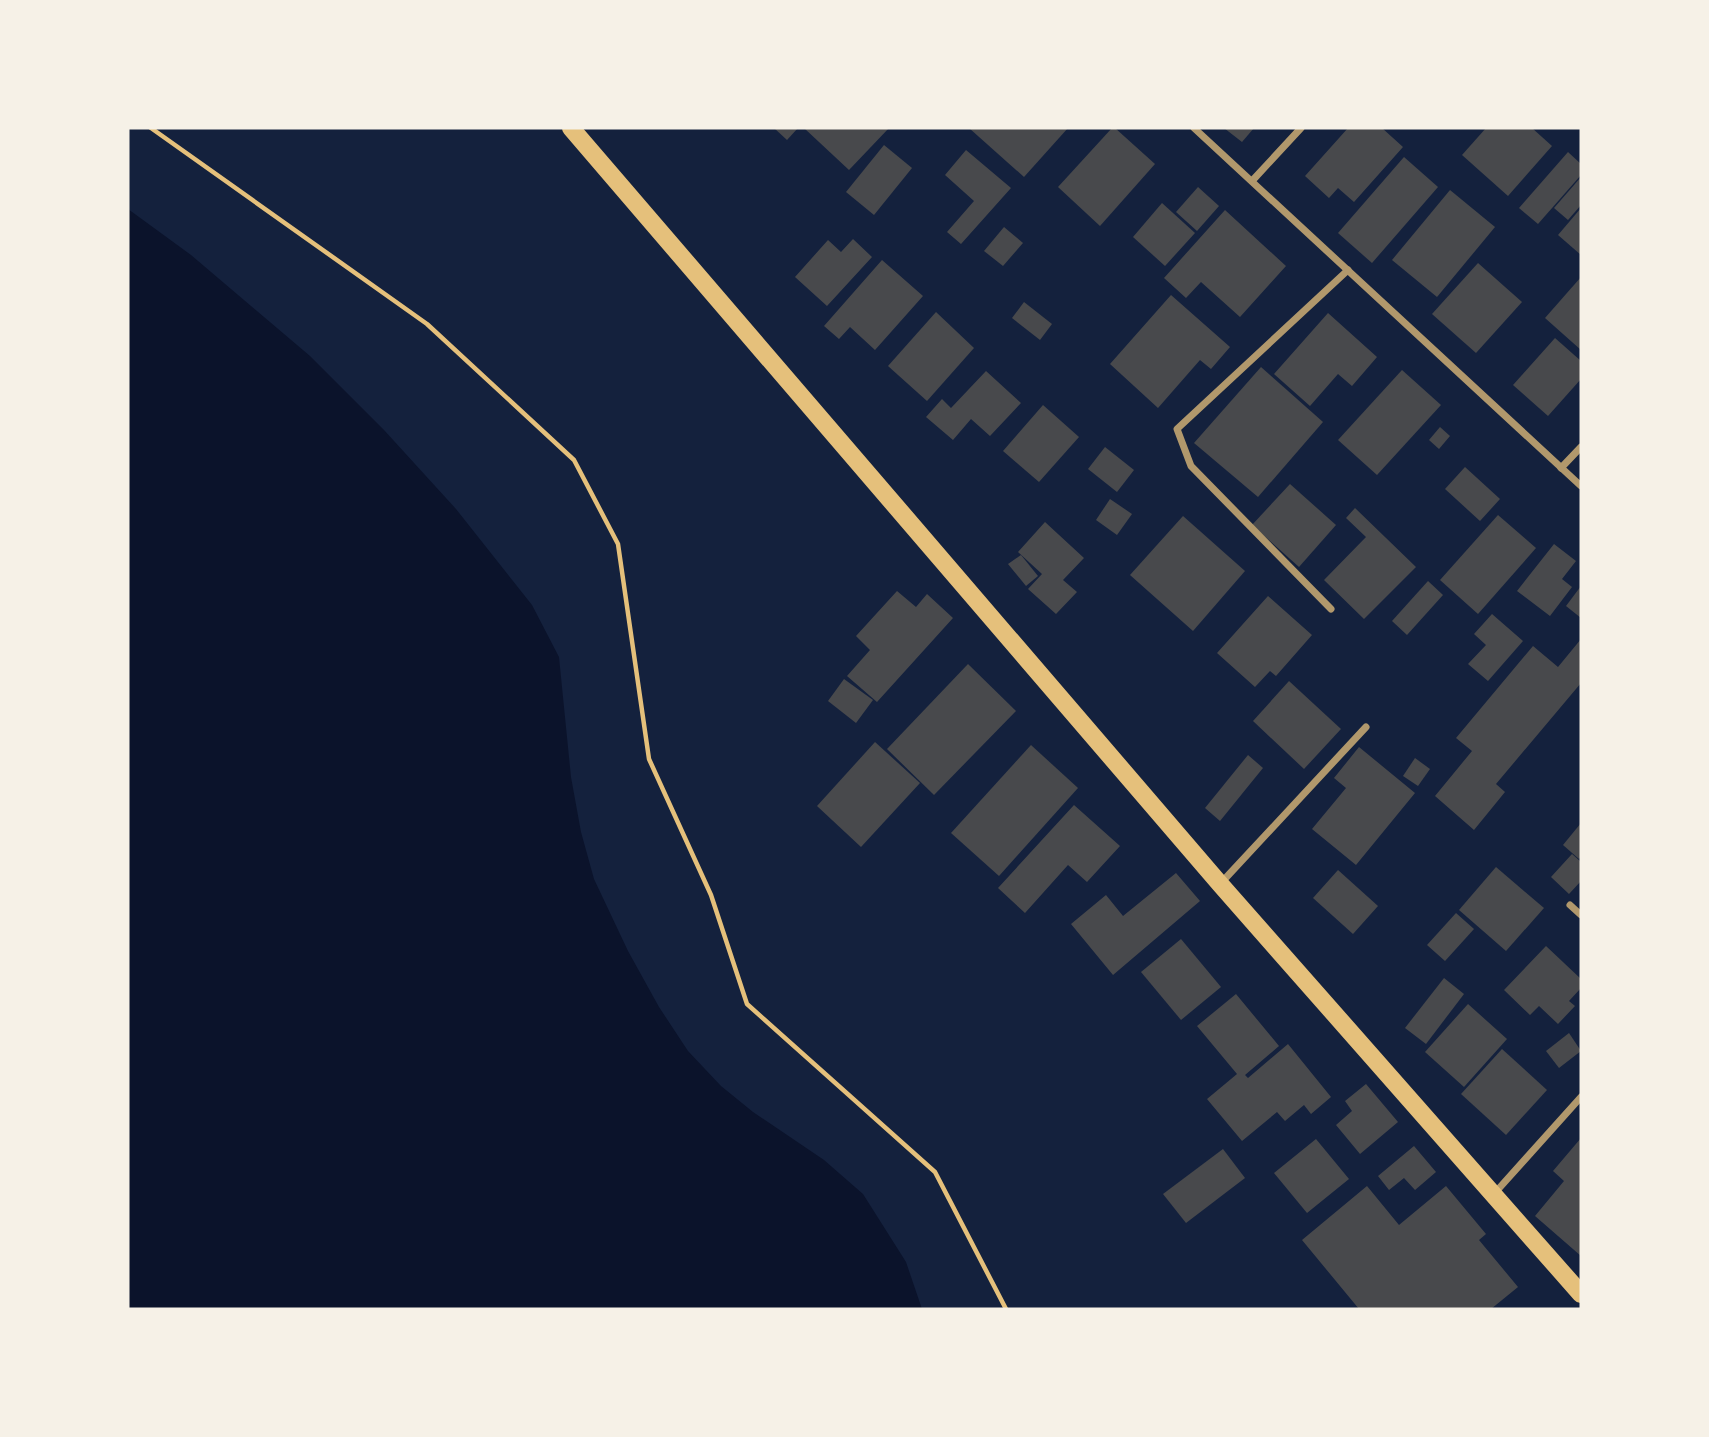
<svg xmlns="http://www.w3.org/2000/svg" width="1709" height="1437" font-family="'Fira Sans',sans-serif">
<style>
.water{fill:#0b132b}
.building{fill:#48494c}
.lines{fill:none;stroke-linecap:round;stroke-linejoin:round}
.path{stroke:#e5c07b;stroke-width:4.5}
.minor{stroke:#b1986c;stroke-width:7}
.primary{stroke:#e5c07b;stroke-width:18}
</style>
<rect width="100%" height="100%" fill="#14213d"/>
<path class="water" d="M 128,209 L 191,255 L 310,356 L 384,430 L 456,509 L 532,605 L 559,657 L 571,777 L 581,832 L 594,879 L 628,951 L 659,1007 L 688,1051 L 721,1086 L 753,1112 L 824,1160 L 863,1194 L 906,1262 L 922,1309 L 128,1309 Z"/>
<g class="building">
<path d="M 774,128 L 798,128 L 787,140 Z"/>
<path d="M 804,128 L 889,128 L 849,170 Z"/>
<path d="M 969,128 L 1068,128 L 1024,177 Z"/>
<path d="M 1112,128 L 1115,128 L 1155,164 L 1100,226 L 1058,187 Z"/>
<path d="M 1224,128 L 1254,128 L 1242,142 Z"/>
<path d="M 1348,128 L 1382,128 L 1403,147 L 1354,202 L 1338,188 L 1329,198 L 1305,176 Z"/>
<path d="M 1486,128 L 1532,128 L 1552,146 L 1508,196 L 1462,155 Z"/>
<path d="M 884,145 L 912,168 L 874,215 L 846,192 Z"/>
<path d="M 966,150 L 1011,188 L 961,244 L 947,232 L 974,201 L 945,175 Z"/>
<path d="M 1568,152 L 1581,164 L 1581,175 L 1538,224 L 1519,208 Z"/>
<path d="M 1404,157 L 1438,187 L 1372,263 L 1338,233 Z"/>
<path d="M 1581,177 L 1581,205 L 1568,220 L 1554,208 Z"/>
<path d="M 1198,187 L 1219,206 L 1197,231 L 1176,212 Z"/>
<path d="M 1450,190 L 1495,227 L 1437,297 L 1392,260 Z"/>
<path d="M 1162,203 L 1195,233 L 1165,266 L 1133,237 Z"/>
<path d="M 1581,208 L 1581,255 L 1558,235 Z"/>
<path d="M 1225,210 L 1286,266 L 1240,317 L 1201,282 L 1186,298 L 1164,278 Z"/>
<path d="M 1004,227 L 1023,243 L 1003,266 L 984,251 Z"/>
<path d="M 853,239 L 872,257 L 827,306 L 795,277 L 828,240 L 841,252 Z"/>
<path d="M 882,260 L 923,296 L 875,350 L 850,327 L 839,339 L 824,326 Z"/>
<path d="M 1478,263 L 1522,302 L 1476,353 L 1432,314 Z"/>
<path d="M 1581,277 L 1581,350 L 1545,318 Z"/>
<path d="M 1171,295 L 1230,347 L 1211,369 L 1200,360 L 1158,408 L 1110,364 Z"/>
<path d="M 1024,302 L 1052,324 L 1040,340 L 1012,318 Z"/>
<path d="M 936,312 L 974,348 L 927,401 L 888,366 Z"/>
<path d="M 1328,313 L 1377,357 L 1352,386 L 1338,374 L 1310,406 L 1274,374 Z"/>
<path d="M 1555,338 L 1581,361 L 1581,379 L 1548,416 L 1513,385 Z"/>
<path d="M 1261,367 L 1323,422 L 1258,497 L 1194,443 Z"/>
<path d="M 1402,370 L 1441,405 L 1377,475 L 1338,440 Z"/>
<path d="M 986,371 L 1021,403 L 990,436 L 971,419 L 953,440 L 926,417 L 942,399 L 951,408 Z"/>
<path d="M 1043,405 L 1079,437 L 1039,482 L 1003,451 Z"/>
<path d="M 1440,427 L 1450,436 L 1439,449 L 1429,440 Z"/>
<path d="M 1105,447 L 1134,470 L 1117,492 L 1088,469 Z"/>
<path d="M 1465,467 L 1500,499 L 1480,521 L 1445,489 Z"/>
<path d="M 1290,484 L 1336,525 L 1299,567 L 1252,525 Z"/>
<path d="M 1110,499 L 1132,514 L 1117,535 L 1096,520 Z"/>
<path d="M 1355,508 L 1416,567 L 1364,619 L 1324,580 L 1366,537 L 1346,518 Z"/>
<path d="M 1498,515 L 1536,548 L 1478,614 L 1440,580 Z"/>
<path d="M 1183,516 L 1245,571 L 1193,631 L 1130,575 Z"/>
<path d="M 1045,522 L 1084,558 L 1063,580 L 1077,592 L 1056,614 L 1028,589 L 1042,574 L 1018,552 Z"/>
<path d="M 1554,544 L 1576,561 L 1562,579 L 1572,587 L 1550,616 L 1517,591 Z"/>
<path d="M 1021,555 L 1038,576 L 1026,586 L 1008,564 Z"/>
<path d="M 1428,581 L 1443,595 L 1407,635 L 1392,621 Z"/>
<path d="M 1581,586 L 1581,618 L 1566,606 Z"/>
<path d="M 897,591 L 916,607 L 927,594 L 953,618 L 877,702 L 847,676 L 870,650 L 856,636 Z"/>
<path d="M 1268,596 L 1312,635 L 1276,676 L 1270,671 L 1255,687 L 1217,653 Z"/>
<path d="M 1492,614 L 1523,641 L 1488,681 L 1468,664 L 1486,645 L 1474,634 Z"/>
<path d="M 1581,639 L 1581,683 L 1496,784 L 1505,792 L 1474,830 L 1435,796 L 1472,751 L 1456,738 L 1533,646 L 1558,667 Z"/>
<path d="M 968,664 L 1016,711 L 934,795 L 887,749 Z"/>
<path d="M 844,679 L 873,700 L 856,723 L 828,701 Z"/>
<path d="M 1289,681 L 1341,729 L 1304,769 L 1253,721 Z"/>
<path d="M 875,742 L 920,783 L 861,847 L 817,806 Z"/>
<path d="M 1031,745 L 1078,788 L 999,876 L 951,833 Z"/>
<path d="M 1359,747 L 1415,793 L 1356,865 L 1312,829 L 1346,788 L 1334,778 Z"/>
<path d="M 1248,755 L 1263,768 L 1220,821 L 1205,808 Z"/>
<path d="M 1415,758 L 1430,769 L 1418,786 L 1403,776 Z"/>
<path d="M 1074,805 L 1120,846 L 1087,882 L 1068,865 L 1025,913 L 998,888 Z"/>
<path d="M 1581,823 L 1581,856 L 1579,859 L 1563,845 Z"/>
<path d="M 1572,854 L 1580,861 L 1581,859 L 1581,881 L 1569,894 L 1551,877 Z"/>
<path d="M 1496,867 L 1544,908 L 1506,951 L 1459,910 Z"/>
<path d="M 1338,870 L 1378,906 L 1353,934 L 1313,898 Z"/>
<path d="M 1176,873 L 1200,901 L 1113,975 L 1071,924 L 1106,895 L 1123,916 Z"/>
<path d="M 1456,913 L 1474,929 L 1445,961 L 1427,945 Z"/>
<path d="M 1181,939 L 1221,987 L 1181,1020 L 1141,972 Z"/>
<path d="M 1546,946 L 1581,979 L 1581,988 L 1569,1001 L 1575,1006 L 1558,1024 L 1539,1006 L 1530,1015 L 1504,990 Z"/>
<path d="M 1444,978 L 1464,994 L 1426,1044 L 1405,1028 Z"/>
<path d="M 1236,994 L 1279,1046 L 1245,1075 L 1248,1078 L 1288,1044 L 1331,1097 L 1311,1114 L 1304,1105 L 1285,1121 L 1277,1112 L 1242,1141 L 1207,1099 L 1237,1074 L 1197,1026 Z"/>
<path d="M 1468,1004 L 1507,1039 L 1464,1087 L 1425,1052 Z"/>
<path d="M 1569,1033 L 1581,1051 L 1559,1068 L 1546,1051 Z"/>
<path d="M 1502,1049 L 1547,1090 L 1506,1135 L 1461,1094 Z"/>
<path d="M 1366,1084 L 1398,1122 L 1360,1154 L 1336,1125 L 1352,1111 L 1345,1101 Z"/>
<path d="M 1581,1138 L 1581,1256 L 1535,1216 L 1564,1181 L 1553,1171 Z"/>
<path d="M 1316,1139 L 1349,1179 L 1307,1213 L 1274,1173 Z"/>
<path d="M 1414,1146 L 1436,1172 L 1415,1190 L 1404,1178 L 1389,1190 L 1378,1176 Z"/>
<path d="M 1223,1149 L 1245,1178 L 1186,1223 L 1163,1194 Z"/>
<path d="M 1367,1186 L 1399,1225 L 1446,1186 L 1486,1234 L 1479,1240 L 1518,1287 L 1491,1309 L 1359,1309 L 1302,1240 Z"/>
</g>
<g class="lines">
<path class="path" d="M 151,128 L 427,324 L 574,460 L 618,544 L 649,759 L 711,895 L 747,1004 L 935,1172 L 1006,1309"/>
<g class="minor">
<path d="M 1194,128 L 1581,486"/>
<path d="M 1252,181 L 1301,128"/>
<path d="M 1561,468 L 1581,447"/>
<path d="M 1331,609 L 1191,466 L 1177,429 L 1348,270"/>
<path d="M 1221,883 L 1366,727"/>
<path d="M 1570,905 L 1581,915"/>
<path d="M 1493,1195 L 1581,1097"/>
</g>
<path class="primary" d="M 571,128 L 1220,884 L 1581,1294"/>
</g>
<rect width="1709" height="1437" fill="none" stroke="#f6f1e7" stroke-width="259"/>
</svg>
